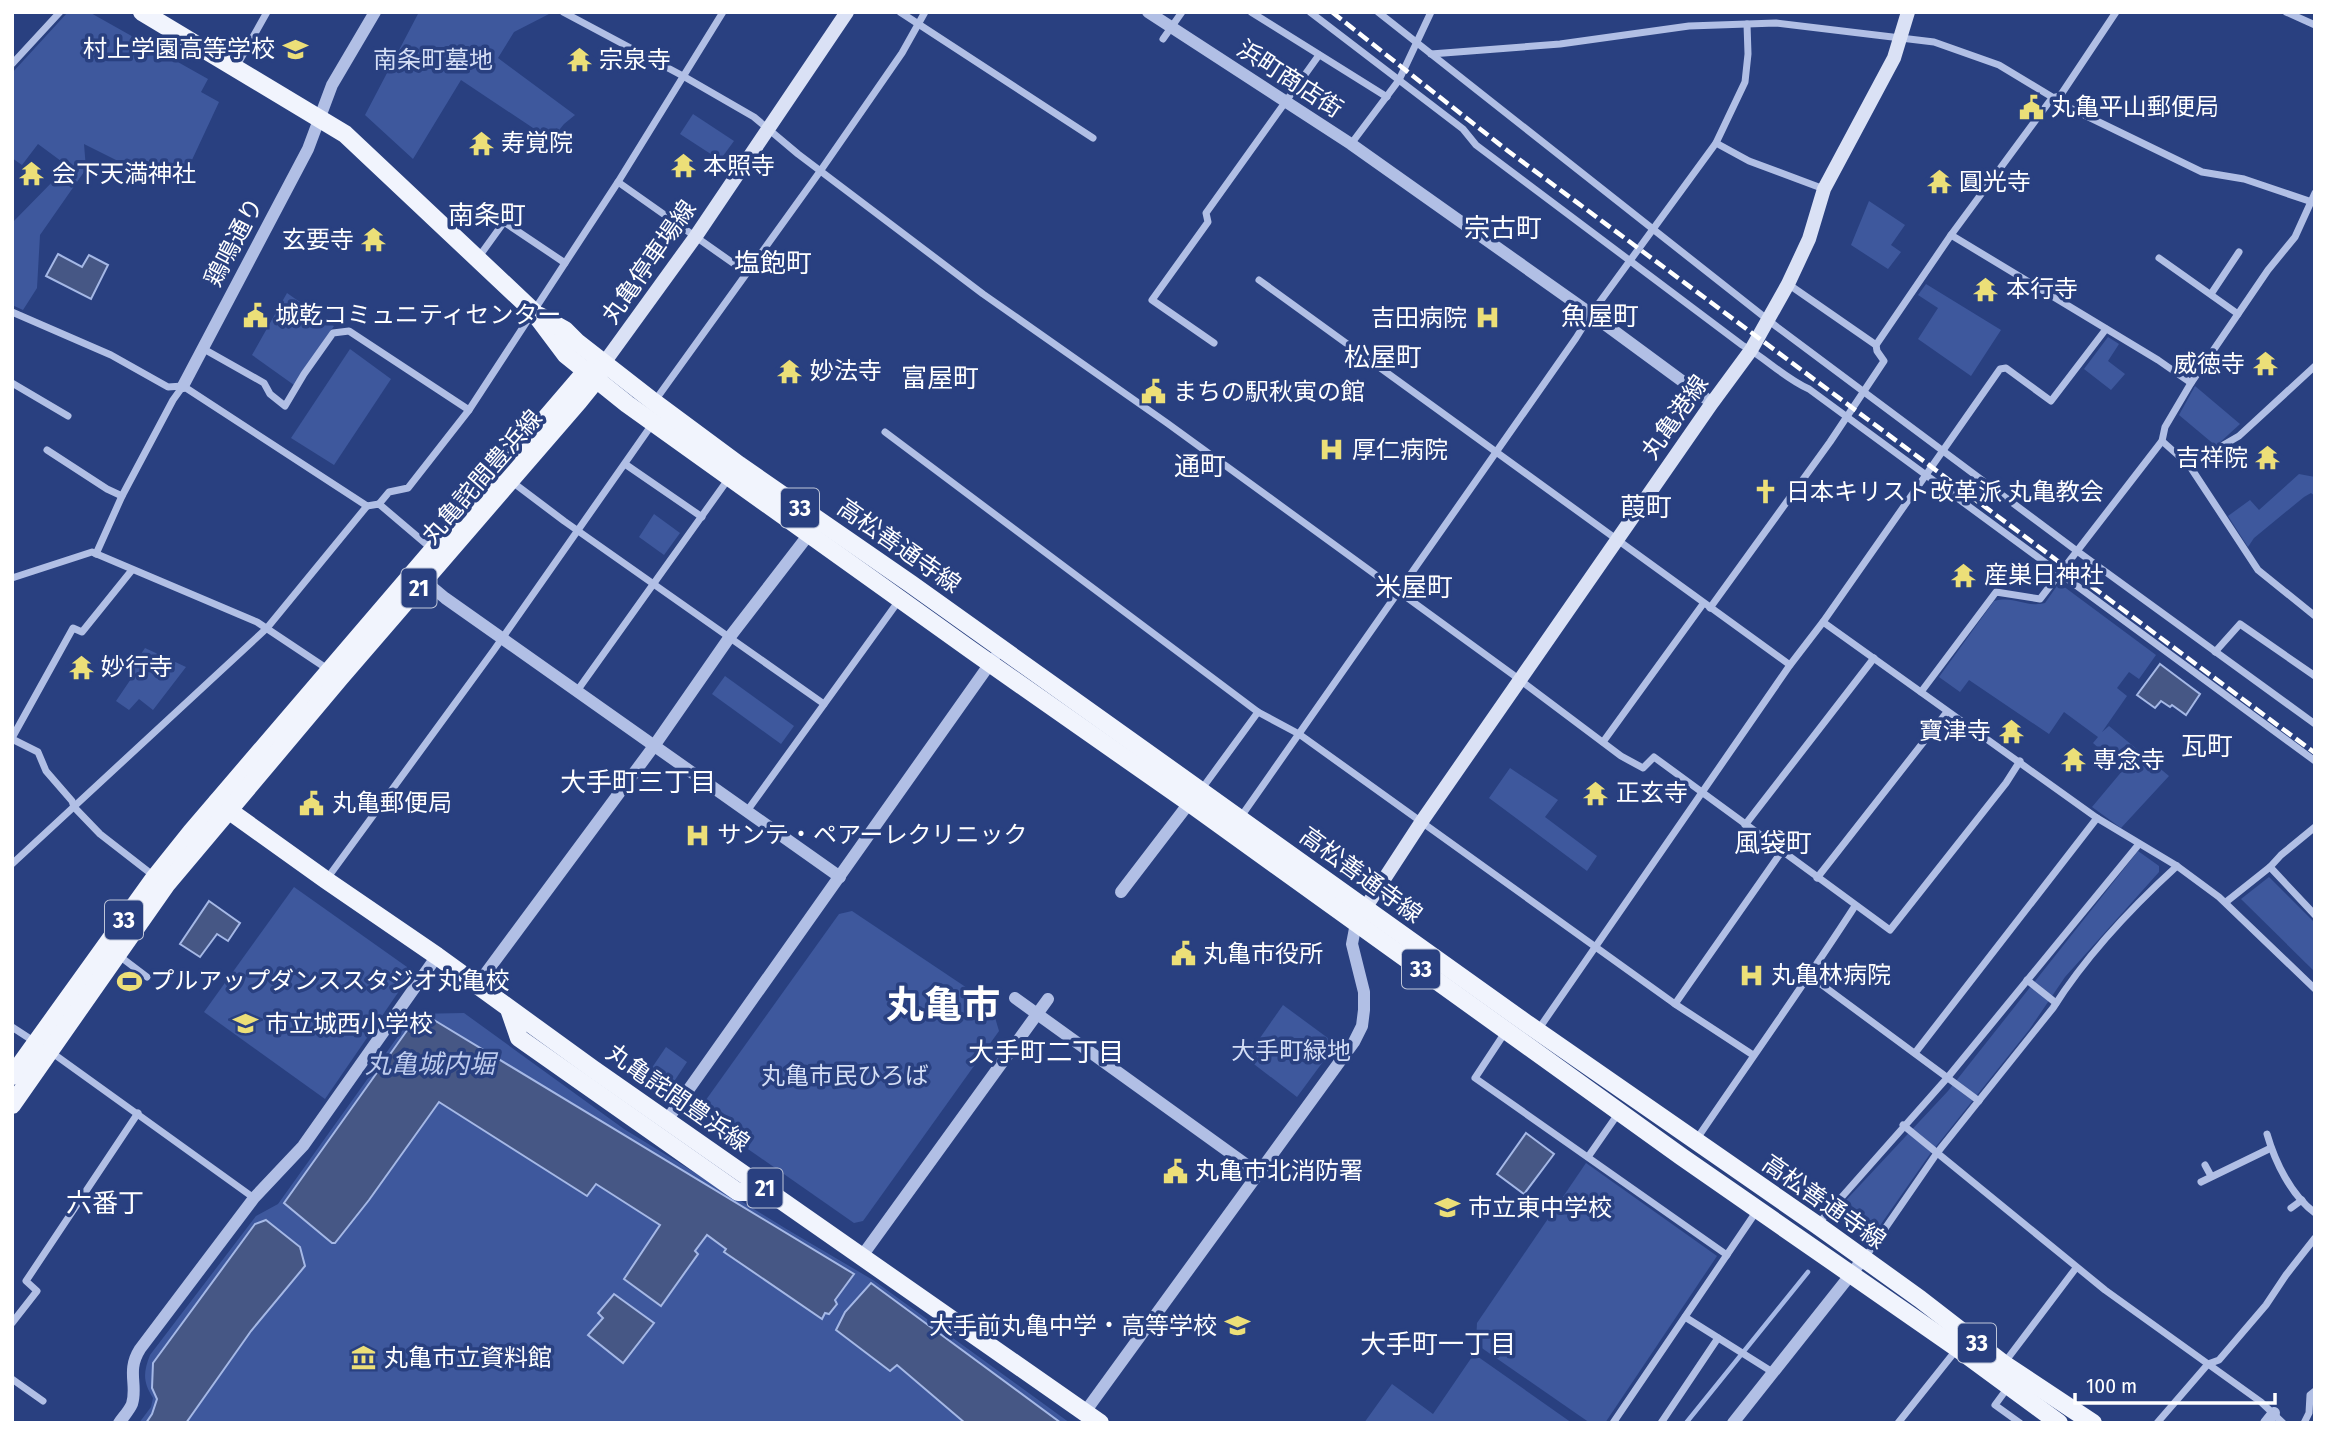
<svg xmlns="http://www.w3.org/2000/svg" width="2327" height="1435" font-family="'Fira Sans Condensed','Noto Sans JP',sans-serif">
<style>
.green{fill:#3e589d}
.water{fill:#465785;stroke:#a5b8e6;stroke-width:2}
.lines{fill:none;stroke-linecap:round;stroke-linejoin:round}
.stream{stroke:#a5b8e6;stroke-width:4.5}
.minor{stroke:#b1bfe5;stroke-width:7}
.tertiary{stroke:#b1bfe5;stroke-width:12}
.secondary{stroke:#dae1f5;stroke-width:14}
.primary{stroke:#f1f4fd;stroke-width:18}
.rail{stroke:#fff;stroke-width:4.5;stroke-dasharray:12 5;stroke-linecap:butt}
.labels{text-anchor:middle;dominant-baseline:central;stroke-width:7;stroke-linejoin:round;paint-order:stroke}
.shield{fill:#294080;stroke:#bfc6d9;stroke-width:2}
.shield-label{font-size:23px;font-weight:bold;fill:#fff}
.poi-label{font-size:24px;fill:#fff;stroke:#294080;text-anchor:start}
.park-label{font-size:24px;fill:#d3ddf5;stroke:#294080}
.street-label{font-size:24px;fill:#fff;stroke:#294080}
.neighbourhood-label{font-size:26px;fill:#fff;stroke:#294080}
.water-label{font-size:26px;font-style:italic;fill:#bccaed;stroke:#294080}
.town-label{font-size:38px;font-weight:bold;fill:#fff;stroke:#294080}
</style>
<rect width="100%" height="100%" fill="#294080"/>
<g class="green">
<path d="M 68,12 L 89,12 L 208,79 L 201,92 L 219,102 L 184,177 L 179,174 L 148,176 L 84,144 L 86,169 L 40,235 L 37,288 L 23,310 L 12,305 L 12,223 L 61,173 L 61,161 L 38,144 L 22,165 L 12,158 L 12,73 Z"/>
<path d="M 419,12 L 549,14 L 514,32 L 498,58 L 575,115 L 564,124 L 551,140 L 461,80 L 413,159 L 365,115 Z"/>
<path d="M 693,114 L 734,141 L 720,160 L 680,134 Z"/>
<path d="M 1869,201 L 1905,225 L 1891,245 L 1901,252 L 1888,269 L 1851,245 Z"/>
<path d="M 1926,284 L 2001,330 L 1971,376 L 1918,339 L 1938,308 L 1918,295 Z"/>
<path d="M 287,293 L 334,326 L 294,385 L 252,355 Z"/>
<path d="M 2108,337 L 2119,344 L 2108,361 L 2125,374 L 2111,390 L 2084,369 Z"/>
<path d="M 350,349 L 391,379 L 334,465 L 291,438 Z"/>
<path d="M 2195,386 L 2240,424 L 2216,446 L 2179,415 Z"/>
<path d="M 2299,474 L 2315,477 L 2315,496 L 2311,493 L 2304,497 L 2254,538 L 2248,547 L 2228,516 L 2250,500 L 2259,510 Z"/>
<path d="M 654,514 L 680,533 L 664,555 L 639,537 Z"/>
<path d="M 2059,583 L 2156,655 L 2139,679 L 2129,672 L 2117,688 L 2127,696 L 2102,732 L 2109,726 L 2169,776 L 2121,828 L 2092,807 L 2123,770 L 2093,743 L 2098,737 L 2064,712 L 2049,734 L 1969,680 L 1960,692 L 1939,677 L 1994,601 C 2015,595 2025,608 2045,603 Z"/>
<path d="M 145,648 L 186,667 L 153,710 L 139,699 L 129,710 L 116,701 L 135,673 L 131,669 Z"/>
<path d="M 725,676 L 794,726 L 781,744 L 712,694 Z"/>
<path d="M 1510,768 L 1558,800 L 1545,817 L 1597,856 L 1587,871 L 1489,798 Z"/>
<path d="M 2138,851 L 2159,866 L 2159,872 L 2065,977 L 2029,1030 L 1930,1154 L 1872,1237 L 1850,1226 L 1834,1213 L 1948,1091 Z"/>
<path d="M 2269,877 L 2315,923 L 2315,972 L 2241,899 Z"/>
<path d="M 294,887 L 407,967 L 406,981 L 325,1099 L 204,1012 Z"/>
<path d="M 852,911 L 991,1004 L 999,1031 L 863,1221 L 854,1223 L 705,1119 L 703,1104 L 839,914 Z"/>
<path d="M 1283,1005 L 1336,1044 L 1297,1097 L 1246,1058 Z"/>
<path d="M 464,1013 L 624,1129 L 788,1230 L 873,1280 L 1070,1423 L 139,1423 L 151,1407 L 153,1398 C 143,1382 143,1373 150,1355 L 256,1216 L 278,1204 L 414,1014 Z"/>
<path d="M 666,1047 L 687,1062 L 673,1083 L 657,1086 L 645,1078 Z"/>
<path d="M 1586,1163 L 1717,1256 L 1605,1423 L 1590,1423 L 1476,1344 L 1477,1323 Z"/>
<path d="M 1474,1354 L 1572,1423 L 1364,1423 L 1392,1384 L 1433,1414 Z"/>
</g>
<g class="water">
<path d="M 58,254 L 82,267 L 89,255 L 108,265 L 91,299 L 46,276 Z"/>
<path d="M 2160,664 L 2200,694 L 2186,715 L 2172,705 L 2170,707 L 2161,701 L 2155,708 L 2137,695 Z"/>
<path d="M 209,901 L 240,923 L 228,941 L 217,934 L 200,957 L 180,944 Z"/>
<path d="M 429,1017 L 854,1274 L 835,1300 L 837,1304 L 829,1314 L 825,1313 L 822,1319 L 724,1252 L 726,1249 L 707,1235 L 695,1251 L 698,1254 L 661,1306 L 624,1279 L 660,1225 L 596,1184 L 587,1196 L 439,1102 L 369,1200 L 335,1243 L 332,1243 L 284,1203 L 413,1022 Z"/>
<path d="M 1526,1133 L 1554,1154 L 1524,1194 L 1497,1174 Z"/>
<path d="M 266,1220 L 300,1247 L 305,1266 L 251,1331 L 186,1423 L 146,1423 L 152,1414 L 157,1399 L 152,1388 L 153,1363 L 255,1224 Z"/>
<path d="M 871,1283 L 1061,1423 L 965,1423 L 897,1365 L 890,1371 L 836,1330 L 845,1312 Z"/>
<path d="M 614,1294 L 654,1323 L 623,1363 L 588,1335 L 603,1318 L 598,1313 Z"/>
</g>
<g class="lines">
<path class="stream" d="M 1686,1423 L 1808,1272"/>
<g class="minor">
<path d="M 563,12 L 683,76 L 754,117 L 798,154 L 983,294 L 1167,423 L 1512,674 L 1621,756 L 1643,768 L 1654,757 L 1890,930 L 2006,783 L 2020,761"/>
<path d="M 900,12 L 1093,138"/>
<path d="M 1251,12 L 1387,97"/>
<path d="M 1310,12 L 1463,129 L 1476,145 L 1742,345 C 1766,358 1784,378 1809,389 L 2315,761"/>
<path d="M 1378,12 L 1777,327 L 2077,551 L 2315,724"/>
<path d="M 2286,12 L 2315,25"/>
<path d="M 1163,39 L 1182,12"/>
<path d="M 1431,54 L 1560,44 L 1689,26 L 1776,23 L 1934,42 L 1999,65 L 2072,109 L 2202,172 L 2244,179 L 2315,203"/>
<path d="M 12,64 L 60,12"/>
<path d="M 236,67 L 267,12"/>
<path d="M 1716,143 L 1745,82 L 1748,54 L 1747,24"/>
<path d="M 1351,144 L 1399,80 L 1431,12"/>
<path d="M 618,182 L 747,273"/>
<path d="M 1951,235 L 2158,360 L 2191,383"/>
<path d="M 478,258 L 504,222 L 565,263"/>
<path d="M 2159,258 L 2238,314"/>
<path d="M 1259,280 L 1790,665"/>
<path d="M 2211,294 L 2239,252"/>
<path d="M 12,312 L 111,355 L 168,387 L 183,386 L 367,506 L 379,504 L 432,549"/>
<path d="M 1214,343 L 1152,300 L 1208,222 L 1206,213 L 1319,55"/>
<path d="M 1876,345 L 1951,235 L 2052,98 L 2060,96 L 2116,12"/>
<path d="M 202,348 L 264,383 L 270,394 L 285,406 L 304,374 L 333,333 L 349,331 L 469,410"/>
<path d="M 12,383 L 68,416"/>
<path d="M 654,402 L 821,170 L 902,53 L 925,12"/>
<path d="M 885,432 L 1258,712 L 1299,734 L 1675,1004 L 1753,1055"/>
<path d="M 2162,441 L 2189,465 L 2258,570 L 2315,616"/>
<path d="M 47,450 L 107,489 L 122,496"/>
<path d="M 625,464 L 702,517"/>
<path d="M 2189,465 L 2239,436 L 2315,366"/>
<path d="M 511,481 L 564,521 L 824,704"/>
<path d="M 379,504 L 389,492 L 408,488 L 469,410 L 618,182 L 723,12"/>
<path d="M 96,554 L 122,496 L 173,400 L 183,386"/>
<path d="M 12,578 L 92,552 L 257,622 L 329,670"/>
<path d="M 1710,608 L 1830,442 L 1884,361 L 1877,351 L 1876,345 L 1788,284"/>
<path d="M 1823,622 L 2097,818 L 2177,866 L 2219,897 L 2315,989"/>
<path d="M 2215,652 L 2240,624 L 2315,676"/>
<path d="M 577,691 L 729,478"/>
<path d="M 1921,692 L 1996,592 L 2040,599 L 2162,441 L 2165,427 L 2191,383 L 2268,270 L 2295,237 L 2315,193"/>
<path d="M 12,738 L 73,628 L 82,632 L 132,570"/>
<path d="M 12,739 L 38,752 L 46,771 L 72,801 L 74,807 L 100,834 L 154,876"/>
<path d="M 1603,742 L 1703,604"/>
<path d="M 1201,790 L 1258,712"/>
<path d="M 747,811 L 900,599"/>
<path d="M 1240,818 L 1576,338 L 1591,314 L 1716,143 L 1749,161 L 1824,189"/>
<path d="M 1745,825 L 1874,658"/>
<path d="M 12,864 L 267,628 L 367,506"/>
<path d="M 2270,867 L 2315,915"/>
<path d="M 1817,878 L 1947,712"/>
<path d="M 326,880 L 494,650 L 653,423"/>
<path d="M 2226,902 L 2270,867 L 2281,855 L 2315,827"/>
<path d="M 118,955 L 147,977"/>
<path d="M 1810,976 L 1979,1101"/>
<path d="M 2027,980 L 2056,1003"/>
<path d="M 1675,1004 L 1782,851"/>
<path d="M 12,1027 L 35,1042"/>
<path d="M 1538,1030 L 1790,665 L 1823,622 L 2000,369 L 2006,368 L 2051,401 L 2106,329"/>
<path d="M 1506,1031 L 1475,1078 L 1727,1255"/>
<path d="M 51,1052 L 254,1198"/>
<path d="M 1915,1053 L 2097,818"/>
<path d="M 1903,1125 L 2105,1290 L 2261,1402 L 2283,1423"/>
<path d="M 2267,1134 C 2275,1162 2291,1195 2315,1213"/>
<path d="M 1696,1140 C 1749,1062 1804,985 1855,906"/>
<path d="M 1588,1157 L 1620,1111"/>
<path d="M 2205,1165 L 2211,1176"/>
<path d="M 2201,1182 L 2271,1148"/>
<path d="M 2291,1208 L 2302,1200"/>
<path d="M 1817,1225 L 1948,1077 L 2139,844"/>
<path d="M 1864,1259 L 1937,1153 L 2053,1008 C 2086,956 2131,908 2177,866"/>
<path d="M 1685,1317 L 1774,1373"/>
<path d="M 12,1323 L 37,1291 L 26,1281 L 138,1113"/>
<path d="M 2005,1362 L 2076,1268"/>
<path d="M 12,1379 L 43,1401"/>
<path d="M 2009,1386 L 1995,1405 L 2020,1423"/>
<path d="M 1613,1423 L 1758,1209"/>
<path d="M 1661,1423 L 1718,1338"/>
<path d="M 1898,1423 L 1957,1349"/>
<path d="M 2157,1423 L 2208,1364 L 2219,1360 L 2266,1305 L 2286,1275 L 2315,1238"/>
<path d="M 2304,1423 L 2309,1413 L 2310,1395 L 2315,1391"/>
</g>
<g class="tertiary">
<path d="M 1148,12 L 1351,144 L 1591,314 L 1712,403"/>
<path d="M 183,386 L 308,149 L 332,85 L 375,12"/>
<path d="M 420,577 L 445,598 L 840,877"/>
<path d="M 1121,892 L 1193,798"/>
<path d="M 477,985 L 654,746 L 729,638 L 813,529"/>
<path d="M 1015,998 L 1258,1173"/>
<path d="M 667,1120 L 994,658"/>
<path d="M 862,1256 L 1048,999"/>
<path d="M 1085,1412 L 1354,1042 L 1362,1026 L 1364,1010 L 1364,992 L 1352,944 L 1356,923"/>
<path d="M 119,1423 C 123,1417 129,1411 132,1404 C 138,1385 126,1371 140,1349 L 254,1198 L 303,1146 L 437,956"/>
<path d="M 1733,1423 L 1863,1259"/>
<path d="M 2266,1423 L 2274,1413"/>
</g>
<g class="secondary">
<path d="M 604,363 L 696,236 L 847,12"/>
<path d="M 1360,916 L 1422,821 L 1712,403 L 1751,350 L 1788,284 L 1809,239 L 1824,189 L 1894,58 L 1908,12"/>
</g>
<g class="primary">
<path d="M 142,12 L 345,134 L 533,311 L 566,355 L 627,404 L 971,650 L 1188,802 L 1682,1157 L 1957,1348 L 2059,1423"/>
<path d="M 540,316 L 565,330 L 577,342 L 654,402 L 739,465 L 911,584 L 1526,1023 L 1817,1225 L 1920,1299 L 2004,1364 L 2093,1423"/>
<path d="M 217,802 L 326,880 L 437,956 L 593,1069 L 1100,1423"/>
<path d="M 509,1009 L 519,1038 L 738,1192 L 772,1192"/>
<path d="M 12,1076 L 155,877 L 191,832 L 586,371 L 594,367"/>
<path d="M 12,1105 L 166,885 L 340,678 L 579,401 L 596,380 L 601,369"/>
</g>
<path class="rail" d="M 1332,12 L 1508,151 L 2315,753"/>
</g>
<defs>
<symbol id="school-bare" viewBox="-9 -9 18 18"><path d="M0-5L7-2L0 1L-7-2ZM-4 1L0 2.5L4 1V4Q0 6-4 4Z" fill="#ecdf78" stroke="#294080" stroke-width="2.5" paint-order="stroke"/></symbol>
<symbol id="temple-bare" viewBox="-9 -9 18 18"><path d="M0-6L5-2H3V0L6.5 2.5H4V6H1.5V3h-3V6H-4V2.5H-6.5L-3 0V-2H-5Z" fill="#ecdf78" stroke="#294080" stroke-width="2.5" paint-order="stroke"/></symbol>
<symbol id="civic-bare" viewBox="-9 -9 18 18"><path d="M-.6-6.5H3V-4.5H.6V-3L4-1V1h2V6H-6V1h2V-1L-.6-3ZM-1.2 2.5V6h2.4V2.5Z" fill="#ecdf78" stroke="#294080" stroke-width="2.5" paint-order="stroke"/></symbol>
<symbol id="hospital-bare" viewBox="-9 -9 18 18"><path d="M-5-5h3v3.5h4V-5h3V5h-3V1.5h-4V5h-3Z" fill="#ecdf78" stroke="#294080" stroke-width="2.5" paint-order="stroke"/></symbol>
<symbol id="church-bare" viewBox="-9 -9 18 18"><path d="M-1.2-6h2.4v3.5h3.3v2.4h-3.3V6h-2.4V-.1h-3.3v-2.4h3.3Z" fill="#ecdf78" stroke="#294080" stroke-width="2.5" paint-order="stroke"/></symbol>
<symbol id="stadium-bare" viewBox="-9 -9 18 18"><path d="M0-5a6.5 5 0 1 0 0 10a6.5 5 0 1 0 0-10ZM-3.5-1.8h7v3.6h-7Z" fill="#ecdf78" stroke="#294080" stroke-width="2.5" paint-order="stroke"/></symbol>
<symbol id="museum-bare" viewBox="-9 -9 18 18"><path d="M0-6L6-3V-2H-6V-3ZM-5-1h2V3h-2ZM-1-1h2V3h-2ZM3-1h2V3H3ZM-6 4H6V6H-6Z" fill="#ecdf78" stroke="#294080" stroke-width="2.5" paint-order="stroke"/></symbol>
</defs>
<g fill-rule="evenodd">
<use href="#school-bare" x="278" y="32" width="35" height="35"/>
<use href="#temple-bare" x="562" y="42" width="35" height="35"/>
<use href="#civic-bare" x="2014" y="90" width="35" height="35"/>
<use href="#temple-bare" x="464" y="126" width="35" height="35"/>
<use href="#temple-bare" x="666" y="148" width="35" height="35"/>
<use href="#temple-bare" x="14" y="156" width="35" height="35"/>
<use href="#temple-bare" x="1922" y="164" width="35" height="35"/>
<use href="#temple-bare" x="356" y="222" width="35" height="35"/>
<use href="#temple-bare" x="1968" y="272" width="35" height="35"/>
<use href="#civic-bare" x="238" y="298" width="35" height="35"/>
<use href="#hospital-bare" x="1470" y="300" width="35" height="35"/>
<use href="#temple-bare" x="2248" y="346" width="35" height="35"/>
<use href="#temple-bare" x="772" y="354" width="35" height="35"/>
<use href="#civic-bare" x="1136" y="374" width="35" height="35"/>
<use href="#hospital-bare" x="1314" y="432" width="35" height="35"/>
<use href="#temple-bare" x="2250" y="440" width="35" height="35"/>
<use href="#church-bare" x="1748" y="474" width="35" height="35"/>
<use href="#temple-bare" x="1946" y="558" width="35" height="35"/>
<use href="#temple-bare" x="64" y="650" width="35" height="35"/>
<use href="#temple-bare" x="1994" y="714" width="35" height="35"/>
<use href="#temple-bare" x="2056" y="742" width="35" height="35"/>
<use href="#temple-bare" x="1578" y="776" width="35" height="35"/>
<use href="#civic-bare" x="294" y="786" width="35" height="35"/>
<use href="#hospital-bare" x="680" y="818" width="35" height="35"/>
<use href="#civic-bare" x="1166" y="936" width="35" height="35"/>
<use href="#hospital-bare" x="1734" y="958" width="35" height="35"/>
<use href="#stadium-bare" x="112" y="964" width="35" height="35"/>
<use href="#school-bare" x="228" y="1006" width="35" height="35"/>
<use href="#civic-bare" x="1158" y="1154" width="35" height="35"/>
<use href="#school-bare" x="1430" y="1190" width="35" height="35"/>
<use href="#school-bare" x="1220" y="1308" width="35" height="35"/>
<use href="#museum-bare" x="346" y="1340" width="35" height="35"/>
</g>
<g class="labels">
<g class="shield">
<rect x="781" y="488.5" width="38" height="39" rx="5"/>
<rect x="401.5" y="568.5" width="35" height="39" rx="5"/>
<rect x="105" y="900.5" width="38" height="39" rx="5"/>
<rect x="1402" y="949.5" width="38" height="39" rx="5"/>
<rect x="747.5" y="1168.5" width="35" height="39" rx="5"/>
<rect x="1958" y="1323.5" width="38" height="39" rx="5"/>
</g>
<g class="shield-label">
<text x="800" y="508">33</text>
<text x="419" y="588">21</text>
<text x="124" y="920">33</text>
<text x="1421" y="969">33</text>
<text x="765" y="1188">21</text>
<text x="1977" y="1343">33</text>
</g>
<g class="poi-label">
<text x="275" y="49" text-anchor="end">村上学園高等学校</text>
<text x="599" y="60">宗泉寺</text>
<text x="2051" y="107">丸亀平山郵便局</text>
<text x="501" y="143">寿覚院</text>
<text x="703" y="166">本照寺</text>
<text x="52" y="174">会下天満神社</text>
<text x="1959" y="182">圓光寺</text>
<text x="354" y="240" text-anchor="end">玄要寺</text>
<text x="2006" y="289">本行寺</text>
<text x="275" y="315">城乾コミュニティセンター</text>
<text x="1467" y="318" text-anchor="end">吉田病院</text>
<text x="2245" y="364" text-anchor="end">威徳寺</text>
<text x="810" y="371">妙法寺</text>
<text x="1173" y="392">まちの駅秋寅の館</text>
<text x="1352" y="450">厚仁病院</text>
<text x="2248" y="458" text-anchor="end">吉祥院</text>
<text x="1786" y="492">日本キリスト改革派 丸亀教会</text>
<text x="1984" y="575">産巣日神社</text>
<text x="101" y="667">妙行寺</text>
<text x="1991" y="731" text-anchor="end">寶津寺</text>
<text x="2093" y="760">専念寺</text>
<text x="1616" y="793">正玄寺</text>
<text x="332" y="803">丸亀郵便局</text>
<text x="717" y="835">サンテ・ペアーレクリニック</text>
<text x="1203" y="954">丸亀市役所</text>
<text x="1771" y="975">丸亀林病院</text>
<text x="150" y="981">プルアップダンススタジオ丸亀校</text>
<text x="265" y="1024">市立城西小学校</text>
<text x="1195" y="1171">丸亀市北消防署</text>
<text x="1468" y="1208">市立東中学校</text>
<text x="1217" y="1326" text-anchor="end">大手前丸亀中学・高等学校</text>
<text x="384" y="1358">丸亀市立資料館</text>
</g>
<g class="park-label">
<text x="433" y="60">南条町墓地</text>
<text x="1291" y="1051">大手町緑地</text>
<text x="845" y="1076">丸亀市民ひろば</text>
</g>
<g class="street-label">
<text transform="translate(1290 79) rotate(33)">浜町商店街</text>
<text transform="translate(234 242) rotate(-62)">鶏鳴通り</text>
<text transform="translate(649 262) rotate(-55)">丸亀停車場線</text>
<text transform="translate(1675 417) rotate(-55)">丸亀港線</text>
<text transform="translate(482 477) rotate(-49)">丸亀詫間豊浜線</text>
<text transform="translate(899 546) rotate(35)">高松善通寺線</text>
<text transform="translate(1361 875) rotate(36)">高松善通寺線</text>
<text transform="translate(678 1098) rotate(35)">丸亀詫間豊浜線</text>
<text transform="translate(1824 1202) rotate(35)">高松善通寺線</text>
</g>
<g class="neighbourhood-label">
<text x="487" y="215">南条町</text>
<text x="1503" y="228">宗古町</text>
<text x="773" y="263">塩飽町</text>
<text x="1600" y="316">魚屋町</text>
<text x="1383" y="357">松屋町</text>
<text x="940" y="378">富屋町</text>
<text x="1200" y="466">通町</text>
<text x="1646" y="507">葭町</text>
<text x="1414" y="587">米屋町</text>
<text x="2207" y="746">瓦町</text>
<text x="638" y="782">大手町三丁目</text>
<text x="1773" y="843">風袋町</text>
<text x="1046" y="1052">大手町二丁目</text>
<text x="105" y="1203">六番丁</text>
<text x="1438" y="1344">大手町一丁目</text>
</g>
<g class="water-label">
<text x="430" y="1064">丸亀城内堀</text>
</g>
<g class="town-label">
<text x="943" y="1005">丸亀市</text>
</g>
</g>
<rect width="2327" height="1435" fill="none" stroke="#ffffff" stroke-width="28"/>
<path d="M2075 1393v10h200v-10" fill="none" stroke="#ffffff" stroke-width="3.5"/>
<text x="2086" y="1393" font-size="21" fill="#ffffff" stroke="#294080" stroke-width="5" paint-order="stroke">100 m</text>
</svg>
